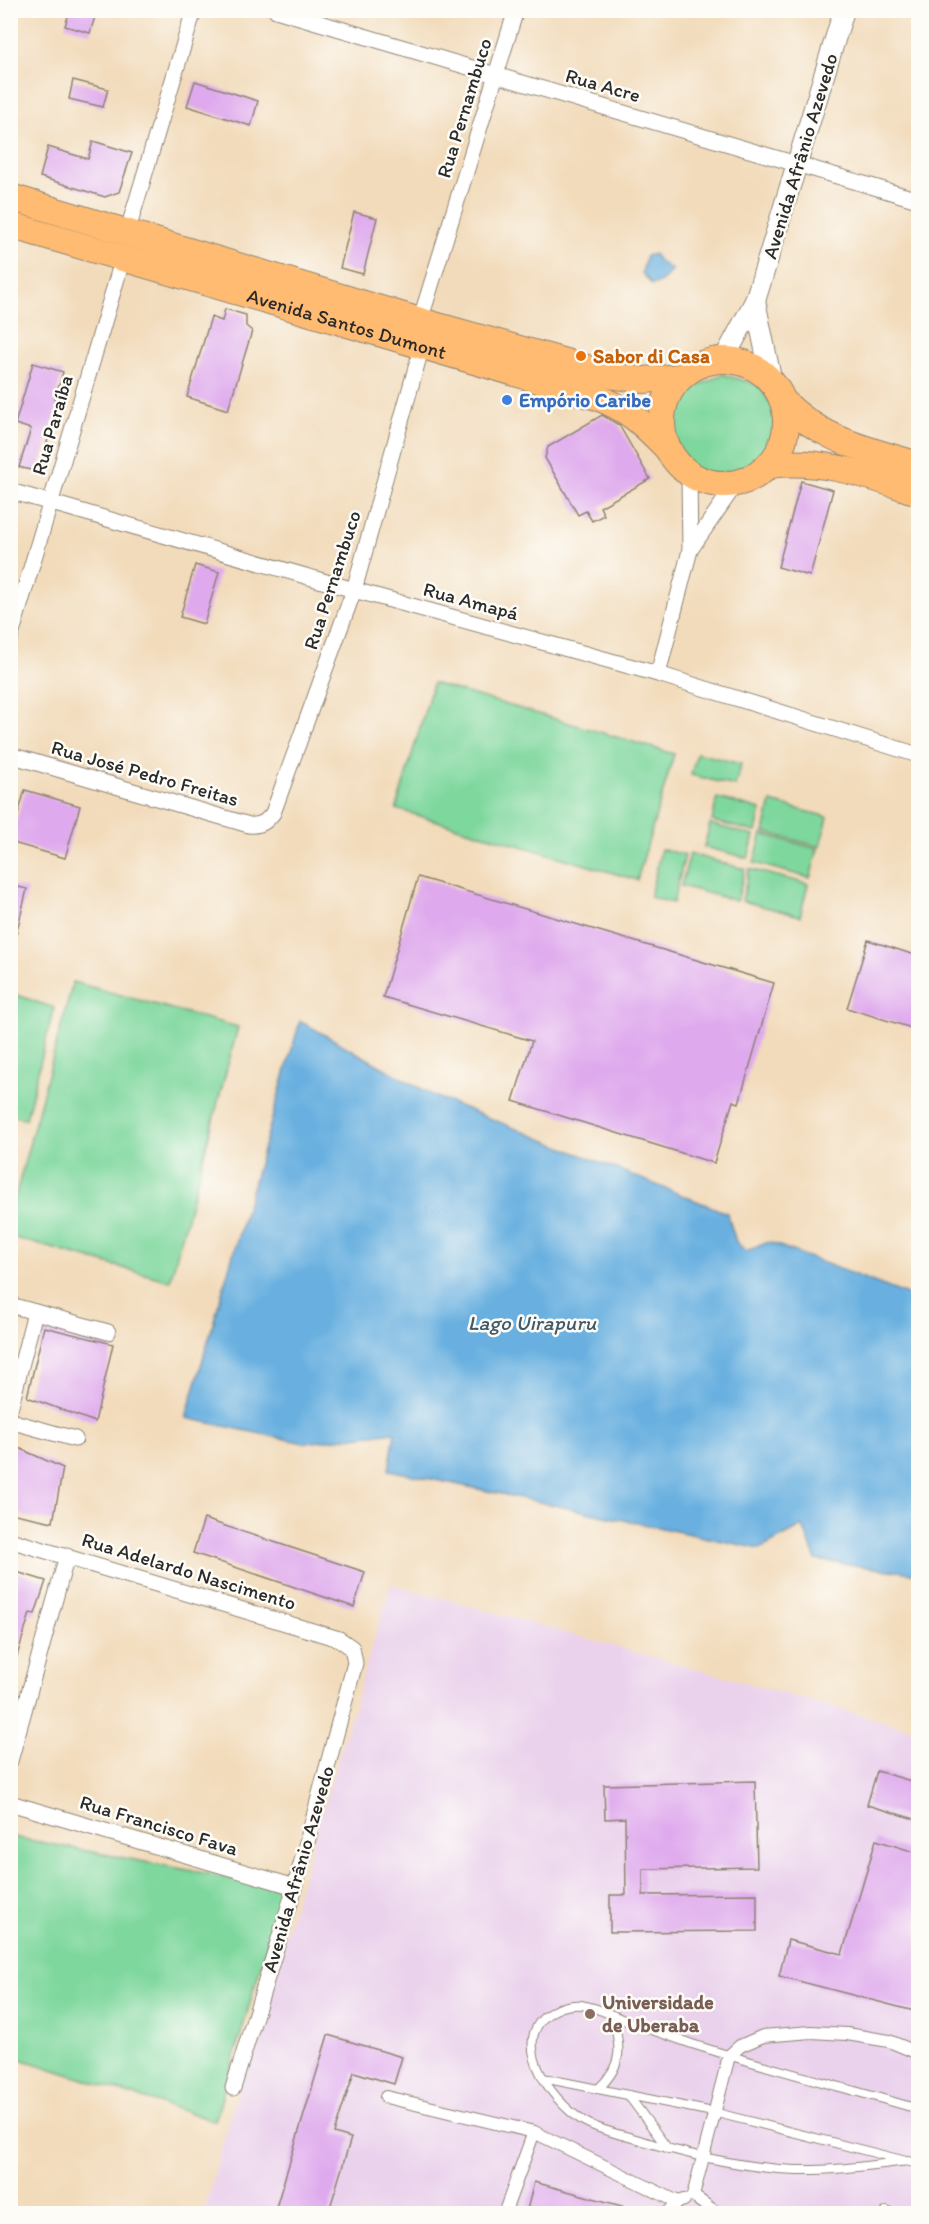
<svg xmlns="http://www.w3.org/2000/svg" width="929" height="2224" font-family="Itim,sans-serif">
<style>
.built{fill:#ead1ec}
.green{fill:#7ed79d;stroke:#548164;stroke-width:1.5}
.water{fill:#69b0e0;stroke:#4a6e86;stroke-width:1.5}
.building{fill:#dfaaed}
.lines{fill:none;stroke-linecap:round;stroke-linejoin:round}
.service-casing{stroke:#8e8373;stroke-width:10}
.pedestrian-casing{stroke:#8e8373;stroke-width:14}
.minor-casing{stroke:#8e8373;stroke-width:17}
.tertiary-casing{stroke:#8e8373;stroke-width:22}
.primary-casing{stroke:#8e8373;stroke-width:28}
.service{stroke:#fff;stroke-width:8}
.pedestrian{stroke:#fff;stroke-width:12}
.minor{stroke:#fff;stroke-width:15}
.tertiary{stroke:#fff;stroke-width:20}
.primary{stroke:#ffbb71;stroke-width:26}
.food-dot{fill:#e8710a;stroke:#fdfcf7;stroke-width:2}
.shop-dot{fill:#3f7fe0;stroke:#fdfcf7;stroke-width:2}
.education-dot{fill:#8d6e63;stroke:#fdfcf7;stroke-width:2}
.labels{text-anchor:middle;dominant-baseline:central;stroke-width:5;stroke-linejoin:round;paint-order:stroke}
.street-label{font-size:20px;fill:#2b2b2b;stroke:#fdfcf7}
.food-label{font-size:20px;font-weight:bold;fill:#c56008;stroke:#fdfcf7;text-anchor:start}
.shop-label{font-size:20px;font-weight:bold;fill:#366cbe;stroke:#fdfcf7;text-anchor:start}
.education-label{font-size:20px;font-weight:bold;fill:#785e54;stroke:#fdfcf7;text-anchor:start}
.water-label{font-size:21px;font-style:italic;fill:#415a6a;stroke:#fdfcf7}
</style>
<rect width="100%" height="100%" fill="#fdfcf7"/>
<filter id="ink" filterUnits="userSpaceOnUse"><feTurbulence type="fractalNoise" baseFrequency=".0167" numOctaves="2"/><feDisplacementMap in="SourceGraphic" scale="12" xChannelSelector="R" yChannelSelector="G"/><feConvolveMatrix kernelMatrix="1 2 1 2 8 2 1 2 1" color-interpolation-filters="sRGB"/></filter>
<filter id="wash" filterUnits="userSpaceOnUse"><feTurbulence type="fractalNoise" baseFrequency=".008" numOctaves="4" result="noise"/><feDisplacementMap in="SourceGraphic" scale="24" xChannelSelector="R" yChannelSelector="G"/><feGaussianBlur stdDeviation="1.35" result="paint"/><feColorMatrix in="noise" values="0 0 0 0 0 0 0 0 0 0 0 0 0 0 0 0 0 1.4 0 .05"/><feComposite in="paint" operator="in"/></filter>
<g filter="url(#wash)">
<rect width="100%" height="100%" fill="#f2dbbb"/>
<path class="built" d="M 391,1584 L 918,1731 L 918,2213 L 204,2214 L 224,2138 Z"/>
<g class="green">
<path d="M 722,374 L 759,385 L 775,411 L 776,443 L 763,461 L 728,479 L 690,468 L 674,438 L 672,413 L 686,392 Z"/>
<path d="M 433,683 L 674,754 L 637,880 L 396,809 Z"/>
<path d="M 697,753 L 741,764 L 735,786 L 691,775 Z"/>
<path d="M 717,798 L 761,810 L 756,832 L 712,821 Z"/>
<path d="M 771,802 L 828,817 L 820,847 L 764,832 Z"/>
<path d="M 710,824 L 754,836 L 748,858 L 704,847 Z"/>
<path d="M 762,834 L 818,849 L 810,878 L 754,863 Z"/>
<path d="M 661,849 L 685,855 L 673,903 L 650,897 Z"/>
<path d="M 690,854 L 745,869 L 737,901 L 681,886 Z"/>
<path d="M 749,869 L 808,884 L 800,916 L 742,901 Z"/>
<path d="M 73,982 L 238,1027 L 170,1281 L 11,1237 L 11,1212 Z"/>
<path d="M 11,993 L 54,1008 L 26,1119 L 11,1115 Z"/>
<path d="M 13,1837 L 284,1888 L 215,2121 L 11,2056 L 10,1848 Z"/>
</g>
<g class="water">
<path d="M 654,254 L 659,261 L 672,270 L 661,282 L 652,285 L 642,273 L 646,256 Z"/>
<path d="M 300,1021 L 434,1096 L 727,1213 L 736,1242 L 746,1251 L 769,1242 L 918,1299 L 918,1574 L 816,1560 L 803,1526 L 760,1549 L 389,1470 L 395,1432 L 304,1443 L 186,1418 Z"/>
</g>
<g id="blocks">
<g class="building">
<path d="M 70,10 L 97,10 L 90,33 L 65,26 Z"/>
<path d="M 73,80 L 108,89 L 103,107 L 69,99 Z"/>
<path d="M 195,81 L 258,101 L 251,126 L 187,106 Z"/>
<path d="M 93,141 L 132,153 L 119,192 L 105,197 L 40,177 L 48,147 L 88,159 Z"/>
<path d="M 354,212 L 377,218 L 363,274 L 340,268 Z"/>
<path d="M 225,309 L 246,315 L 246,326 L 252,331 L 228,410 L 187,397 L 211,317 L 222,321 Z"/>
<path d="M 33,363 L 63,372 L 54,402 L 59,403 L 38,472 L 19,467 L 31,429 L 15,424 Z"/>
<path d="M 602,415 L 619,425 L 650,479 L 600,507 L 604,515 L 592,521 L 586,511 L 578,515 L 545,458 L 548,447 Z"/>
<path d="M 801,481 L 833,490 L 810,576 L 778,567 Z"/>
<path d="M 195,565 L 219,572 L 204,624 L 180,617 Z"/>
<path d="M 25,790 L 80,806 L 65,858 L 10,842 Z"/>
<path d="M 418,877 L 774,983 L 739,1103 L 733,1101 L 714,1163 L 513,1101 L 532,1041 L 383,997 Z"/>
<path d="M 10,885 L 27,889 L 16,935 L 10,934 Z"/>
<path d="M 868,940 L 918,956 L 918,1030 L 847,1008 Z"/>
<path d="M 44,1327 L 113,1344 L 95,1422 L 27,1397 Z"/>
<path d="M 12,1445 L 63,1468 L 53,1522 L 10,1513 Z"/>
<path d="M 204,1519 L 365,1572 L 354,1607 L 193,1553 Z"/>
<path d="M 10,1570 L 46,1581 L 35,1614 L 30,1613 L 14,1666 L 10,1666 Z"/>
<path d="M 877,1771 L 918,1783 L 918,1820 L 867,1805 Z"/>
<path d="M 755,1781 L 757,1867 L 643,1869 L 643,1895 L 757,1894 L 757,1931 L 610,1932 L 610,1895 L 626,1895 L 625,1818 L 605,1819 L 604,1785 Z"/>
<path d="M 876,1840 L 918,1853 L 918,2012 L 779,1976 L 788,1940 L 842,1954 Z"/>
<path d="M 328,2035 L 402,2057 L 394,2084 L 354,2072 L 334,2133 L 351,2138 L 328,2214 L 274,2214 Z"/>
<path d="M 534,2182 L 633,2209 L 632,2214 L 526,2214 Z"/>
</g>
</g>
</g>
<g filter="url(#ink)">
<use href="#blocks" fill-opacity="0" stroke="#8e8373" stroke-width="1.5"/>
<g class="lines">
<defs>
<g id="service">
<path d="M 543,2078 L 713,2112 L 918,2164"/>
<path d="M 598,2089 C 624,2065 621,2046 612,2015"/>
<path d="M 628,2095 L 668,2149"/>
<path d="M 909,2161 C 872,2165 834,2171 796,2170 C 742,2168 688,2155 636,2139 C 621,2135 604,2131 589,2124 C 557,2109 508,2045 547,2015 C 557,2008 569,2004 581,2005 C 596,2007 610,2014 624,2020 C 646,2028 669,2036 692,2044 C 767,2068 843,2087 918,2109"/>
<path d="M 886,2211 L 894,2214"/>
</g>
<g id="pedestrian">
<path d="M 386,2097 L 534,2132 L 678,2202"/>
<path d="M 693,2196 L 729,2056 L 740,2046 L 763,2036 L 811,2032 L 847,2034 L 889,2041 L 918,2053"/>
<path d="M 693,2196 L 718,2214"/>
<path d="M 504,2214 L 534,2132"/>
<path d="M 667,2214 L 678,2202 L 684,2200"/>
</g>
<g id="minor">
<path d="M 276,10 L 918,200"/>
<path d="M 127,233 L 194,10"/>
<path d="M 420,321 L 516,10"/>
<path d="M 10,491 L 354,590 L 658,674 L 918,755"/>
<path d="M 690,550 L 735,485"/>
<path d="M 10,639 L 123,258"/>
<path d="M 658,674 L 690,550 L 689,475"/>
<path d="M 10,755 L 249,825 C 261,826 266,822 273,813 L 354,590 L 422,346"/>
<path d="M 10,1305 L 108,1332"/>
<path d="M 10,1409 L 35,1312"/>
<path d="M 10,1421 L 75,1439"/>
<path d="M 10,1540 L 339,1639 L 352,1648 L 355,1663 L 295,1887 L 233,2088"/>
<path d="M 10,1761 L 67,1556"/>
<path d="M 10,1803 L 295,1887"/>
</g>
<g id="tertiary">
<path d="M 755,301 L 771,378"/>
<path d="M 724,359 L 755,301 L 844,10"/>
</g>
<g id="primary">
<path d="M 10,197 L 420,321 L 615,376 L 643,380 L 681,377"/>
<path id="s1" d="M 10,225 L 597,397 C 632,411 643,424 669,450"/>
<circle cx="724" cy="422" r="62"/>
<path d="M 783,401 C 822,441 867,449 918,465"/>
<path d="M 770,465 C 822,458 869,476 918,492"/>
</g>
</defs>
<use href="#service" class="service-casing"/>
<use href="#pedestrian" class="pedestrian-casing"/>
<use href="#minor" class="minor-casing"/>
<use href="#tertiary" class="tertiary-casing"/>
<use href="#primary" class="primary-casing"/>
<use href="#service" class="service"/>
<use href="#pedestrian" class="pedestrian"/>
<use href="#minor" class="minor"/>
<use href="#tertiary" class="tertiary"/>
<use href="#primary" class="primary"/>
</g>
</g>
<circle class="food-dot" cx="581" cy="356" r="6"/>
<circle class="shop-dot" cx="507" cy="400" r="6"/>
<circle class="education-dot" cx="590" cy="2014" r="6"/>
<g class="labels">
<g class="street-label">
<text transform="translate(603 85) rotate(16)">Rua Acre</text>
<text transform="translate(464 108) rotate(-73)">Rua Pernambuco</text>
<text transform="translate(800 156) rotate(-73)">Avenida Afrânio Azevedo</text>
<text stroke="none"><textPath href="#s1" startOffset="351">Avenida Santos Dumont</textPath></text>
<text transform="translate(52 425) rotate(-74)">Rua Paraíba</text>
<text transform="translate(332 580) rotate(-72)">Rua Pernambuco</text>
<text transform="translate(471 601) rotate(15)">Rua Amapá</text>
<text transform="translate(145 773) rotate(16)">Rua José Pedro Freitas</text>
<text transform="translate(189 1571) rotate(17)">Rua Adelardo Nascimento</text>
<text transform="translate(159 1825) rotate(17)">Rua Francisco Fava</text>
<text transform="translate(298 1869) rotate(-74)">Avenida Afrânio Azevedo</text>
</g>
<g class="food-label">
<text x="593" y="356">Sabor di Casa</text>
</g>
<g class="shop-label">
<text x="519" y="400">Empório Caribe</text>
</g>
<g class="education-label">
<text x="602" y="2002">Universidade<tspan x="602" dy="23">de Uberaba</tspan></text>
</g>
<g class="water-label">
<text x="532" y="1322">Lago Uirapuru</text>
</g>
</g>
<rect width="929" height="2224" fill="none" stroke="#fdfcf7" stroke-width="36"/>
</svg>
